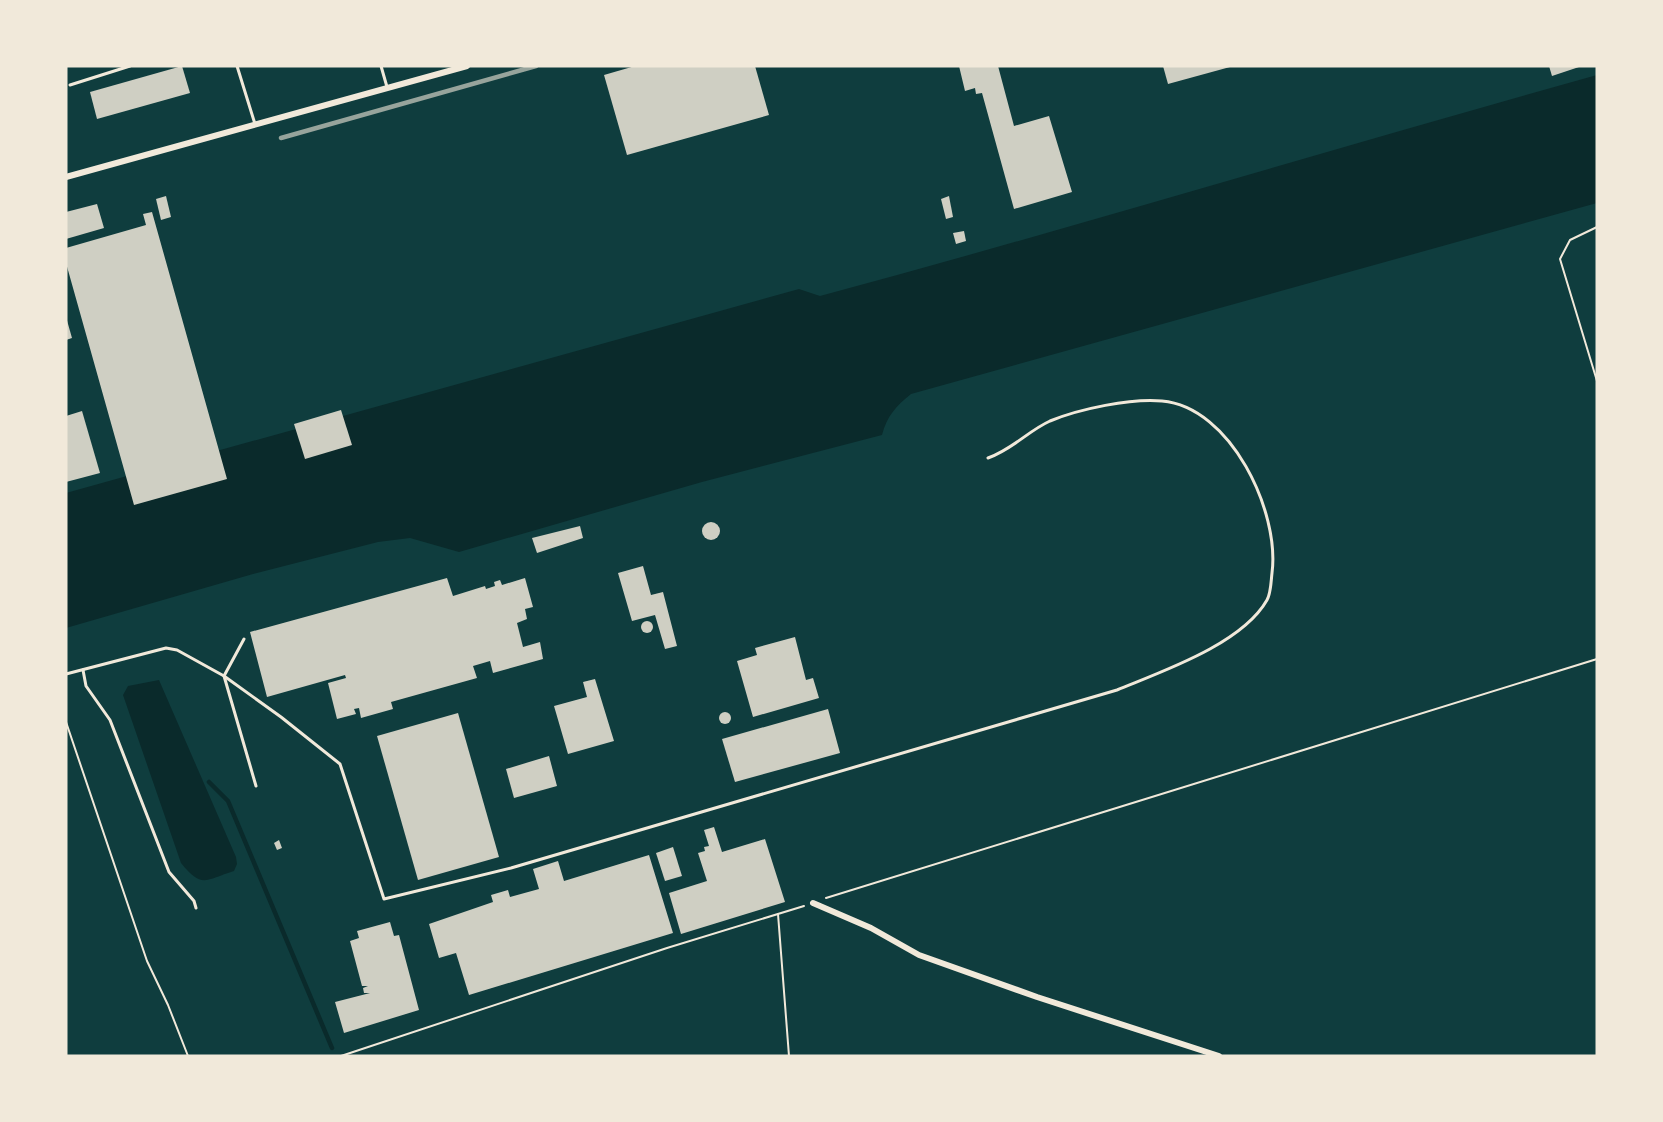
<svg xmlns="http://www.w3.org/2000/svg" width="1663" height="1122" font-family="Arial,sans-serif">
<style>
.water{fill:#0a2a2b}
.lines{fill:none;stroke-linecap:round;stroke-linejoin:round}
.stream{stroke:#0a2a2b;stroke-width:4.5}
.building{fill:#cfcfc3}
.path{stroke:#f1e9da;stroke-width:2}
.service{stroke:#f1e9da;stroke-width:3}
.minor{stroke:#f1e9da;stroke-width:6}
.rail{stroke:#97a49c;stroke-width:4.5}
</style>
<rect width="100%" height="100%" fill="#0f3d3e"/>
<g class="water">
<path d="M 1597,75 L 1597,203 L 911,394 C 896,406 887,416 882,435 L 702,482 L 459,552 L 410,538 L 378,542 L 253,574 L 66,628 L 66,493 L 799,289 L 820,296 C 1080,226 1338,147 1597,75 Z"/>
<path d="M 159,680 L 236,857 L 237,864 L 234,871 C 205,880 202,889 181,863 L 123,695 L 128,686 Z"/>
</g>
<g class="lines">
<path class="stream" d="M 209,782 L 228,801 L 332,1048"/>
</g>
<g class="building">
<path d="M 182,66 L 190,93 L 97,119 L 90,92 Z"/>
<path d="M 635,66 L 755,66 L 769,115 L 627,155 L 604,75 Z"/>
<path d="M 959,66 L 998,66 L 1014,126 L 1049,116 L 1072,192 L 1014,209 L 982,93 L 976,94 L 975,88 L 965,91 Z"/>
<path d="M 1163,66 L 1230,66 L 1230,67 L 1168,84 Z"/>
<path d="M 1549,66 L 1582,66 L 1552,76 Z"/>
<path d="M 166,196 L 171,217 L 161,220 L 156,199 Z"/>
<path d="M 949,196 L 953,217 L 946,219 L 941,199 Z"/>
<path d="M 97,204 L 104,228 L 66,239 L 66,212 Z"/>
<path d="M 152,212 L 227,479 L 134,505 L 66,263 L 66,248 L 146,225 L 143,214 Z"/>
<path d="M 964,231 L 966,241 L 956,244 L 953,233 Z"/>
<path d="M 66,317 L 72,338 L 66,340 Z"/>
<path d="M 341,410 L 352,445 L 305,459 L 294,424 Z"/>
<path d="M 82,411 L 100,473 L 66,482 L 66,416 Z"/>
<circle cx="711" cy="531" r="9"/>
<path d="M 580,526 L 583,538 L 537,553 L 532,538 Z"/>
<path d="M 643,566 L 651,595 L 663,592 L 677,646 L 665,649 L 655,615 L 632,621 L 618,573 Z"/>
<path d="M 447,578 L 453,596 L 485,586 L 486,589 L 495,586 L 494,582 L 500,580 L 502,585 L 525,578 L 533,607 L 525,609 L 527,619 L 517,623 L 523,647 L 540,642 L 543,659 L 493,673 L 490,661 L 473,666 L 477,678 L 391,702 L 393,709 L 361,718 L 359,708 L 354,709 L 356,714 L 337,719 L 328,683 L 346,678 L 345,675 L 267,697 L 250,632 Z"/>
<circle cx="647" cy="627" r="6"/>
<path d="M 795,637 L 806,680 L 813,678 L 819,698 L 753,717 L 737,661 L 757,655 L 755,648 Z"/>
<path d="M 595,679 L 614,741 L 568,754 L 554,706 L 587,697 L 583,682 Z"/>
<path d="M 828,709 L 840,753 L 735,782 L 722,739 Z"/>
<circle cx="725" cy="718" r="6"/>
<path d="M 458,713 L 499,857 L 418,880 L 377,736 Z"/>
<path d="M 549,756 L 557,786 L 514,798 L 506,769 Z"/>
<path d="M 714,827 L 722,852 L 765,839 L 785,902 L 681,934 L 669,893 L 707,881 L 698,853 L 705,851 L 704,847 L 709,846 L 704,830 Z"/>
<path d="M 279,840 L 282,848 L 277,850 L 274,843 Z"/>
<path d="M 673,847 L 682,876 L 665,881 L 656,853 Z"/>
<path d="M 649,855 L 673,933 L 469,995 L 456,953 L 439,958 L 429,924 L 493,902 L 491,895 L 508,890 L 510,897 L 539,889 L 533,869 L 558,861 L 564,881 Z"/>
<path d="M 390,922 L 394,936 L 399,935 L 419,1010 L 344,1033 L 335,1002 L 370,993 L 364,993 L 363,988 L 368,986 L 362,986 L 350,941 L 359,938 L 357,931 Z"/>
</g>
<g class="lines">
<g class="path">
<path d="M 1597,227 L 1570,240 L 1560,259 L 1597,381"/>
<path d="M 66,722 L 147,961 L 168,1005 L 188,1056"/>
<path d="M 826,898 L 1597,659"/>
<path d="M 778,914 L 789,1056"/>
<path d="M 341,1056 L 667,948 L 804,906"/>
</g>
<g class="service">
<path d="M 237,66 L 255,124"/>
<path d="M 381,66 L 387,87"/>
<path d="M 70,85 L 130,66"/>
<path d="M 244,639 L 224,676 L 256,786"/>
<path d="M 83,670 L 86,686 L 110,720 L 169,872 L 194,901 L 196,908"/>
<path d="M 66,674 L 166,648 L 177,650 L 224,676 L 281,717 L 340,764 L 384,899 L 511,868 L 1117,690 C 1163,671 1242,644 1267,600 C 1271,593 1271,581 1272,573 C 1280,512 1231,407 1162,401 C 1131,398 1079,409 1050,421 C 1028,431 1013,449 988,458"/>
</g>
<g class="minor">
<path d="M 66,177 L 467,66"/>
<path d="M 813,903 L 871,928 L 919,955 L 1037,997 L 1219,1056"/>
</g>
<path class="rail" d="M 281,138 L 536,66"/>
</g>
<rect width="1663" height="1122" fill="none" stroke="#f1e9da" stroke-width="135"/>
</svg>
